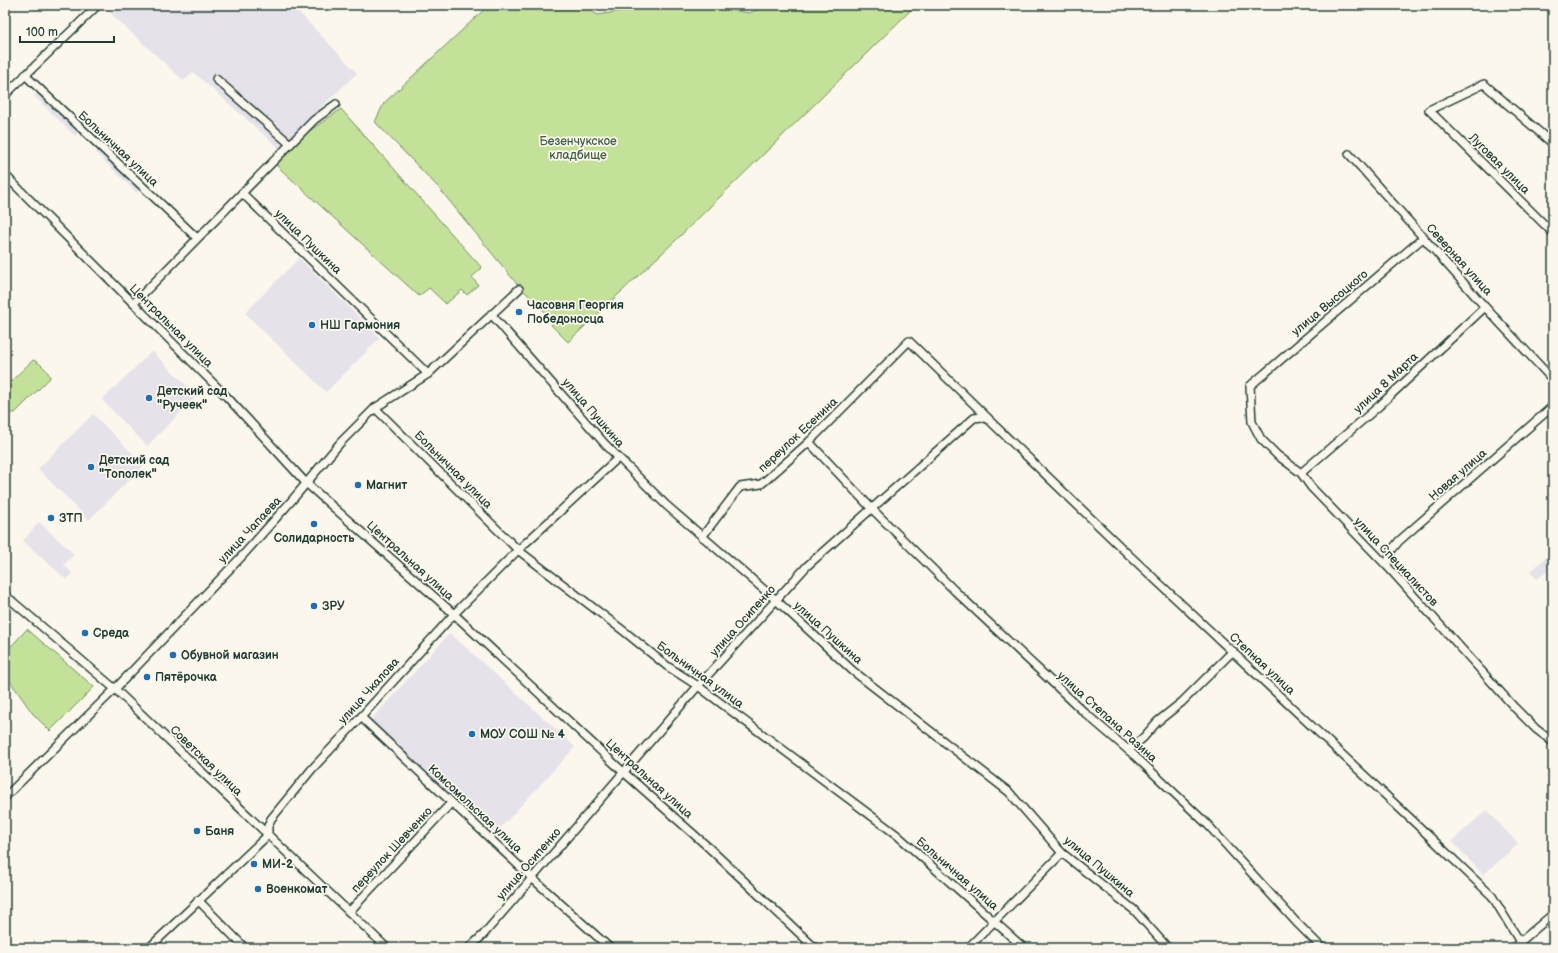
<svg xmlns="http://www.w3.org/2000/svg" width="1558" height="953" font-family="'Balsamiq Sans',sans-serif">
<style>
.built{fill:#e5e2e9}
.green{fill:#c4e199;stroke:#728f66}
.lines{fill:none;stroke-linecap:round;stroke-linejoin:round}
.minor-casing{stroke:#1f3d34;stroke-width:10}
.minor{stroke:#fbf7ec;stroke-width:7}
.poi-dot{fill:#1f6fb2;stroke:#fbf7ec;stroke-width:1.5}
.labels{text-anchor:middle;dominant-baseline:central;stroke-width:3.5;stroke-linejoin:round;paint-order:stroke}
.park-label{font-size:12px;fill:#405e48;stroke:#fbf7ec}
.street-label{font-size:12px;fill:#1f3d34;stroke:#fbf7ec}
.poi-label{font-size:12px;font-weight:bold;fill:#1f3d34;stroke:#fbf7ec;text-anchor:start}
</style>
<rect width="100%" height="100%" fill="#fbf7ec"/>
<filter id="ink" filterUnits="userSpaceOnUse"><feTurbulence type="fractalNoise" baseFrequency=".025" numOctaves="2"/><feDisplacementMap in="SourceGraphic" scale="8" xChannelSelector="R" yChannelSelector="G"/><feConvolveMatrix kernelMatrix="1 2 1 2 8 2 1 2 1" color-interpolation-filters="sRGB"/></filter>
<g filter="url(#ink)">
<g class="built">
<path d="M 119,5 L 294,5 L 293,6 L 357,73 L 279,148 L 193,72 L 184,81 L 110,13 Z"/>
<path d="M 38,93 L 78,132 L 75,136 L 34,96 Z"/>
<path d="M 99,149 L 140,189 L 137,193 L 96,153 Z"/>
<path d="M 299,258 L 380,338 L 326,392 L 245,313 Z"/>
<path d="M 152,351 L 197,396 L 147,446 L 102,400 Z"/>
<path d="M 93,414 L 144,465 L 89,520 L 38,469 Z"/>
<path d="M 39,522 L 74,554 L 64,565 L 72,573 L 67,580 L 23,541 Z"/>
<path d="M 1553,551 L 1553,567 L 1537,579 L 1530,572 Z"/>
<path d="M 450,633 L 575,747 L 493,836 L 370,721 Z"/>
<path d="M 1487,810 L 1518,844 L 1483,875 L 1452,841 Z"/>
</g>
<g class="green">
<path d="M 489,5 L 582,5 L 598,15 L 654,5 L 705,5 L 749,13 L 769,5 L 916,5 L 675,241 L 568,342 L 551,325 L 554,321 L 517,284 L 438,187 L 375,122 L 384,103 Z"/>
<path d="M 341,109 L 482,268 L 472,277 L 478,285 L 467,295 L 462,290 L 446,304 L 429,288 L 419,296 L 276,165 L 305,134 Z"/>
<path d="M 33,360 C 39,362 49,371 50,378 L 15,413 L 10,413 L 5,408 L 5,387 Z"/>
<path d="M 27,629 L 94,687 L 50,731 L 33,714 L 5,674 L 5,653 Z"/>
</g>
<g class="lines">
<defs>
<g id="minor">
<path d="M 25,75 L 197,238"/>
<path d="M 216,79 L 290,144"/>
<path d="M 5,95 L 98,5"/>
<path d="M 1553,144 L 1484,84 L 1429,110 L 1553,233"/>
<path d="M 1349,154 L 1485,307 L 1553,380"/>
<path d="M 5,175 L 227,397 L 306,483 L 454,614 L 620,769 L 707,846 L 815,948"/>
<path d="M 242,193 L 428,374"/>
<path d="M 1424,237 L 1250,386 L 1252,422 L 1261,439 L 1277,455 L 1301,473 L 1311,487 L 1387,566 L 1514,707 L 1536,729 L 1553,742"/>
<path d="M 134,303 L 314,120 L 336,104"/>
<path d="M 491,314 L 605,444 L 666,505 L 776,600 L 853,671 L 1009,792 L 1062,853 L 1134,910 L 1168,948"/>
<path d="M 375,408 L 518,550 L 625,632 L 667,666 L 698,686 L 897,835 L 1024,948"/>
<path d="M 809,442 L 872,509 L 955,591 L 1085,713 L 1134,755 L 1208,825 L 1296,922 L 1322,948"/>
<path d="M 1301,473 L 1379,406 L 1485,307"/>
<path d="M 702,537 L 740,487 L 761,484 L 766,480 L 809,442 L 909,341 L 989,419"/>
<path d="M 1387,566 L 1391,551 L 1399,541 L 1553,406"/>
<path d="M 5,595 L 115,689 L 387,948"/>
<path d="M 361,717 L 533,879 L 610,948"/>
<path d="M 1128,750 L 1143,738 L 1157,722 L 1182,702 L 1233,651"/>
<path d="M 5,797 L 115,689 L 244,554 L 293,499 L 340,443 L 375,408 L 428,374 L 519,289"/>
<path d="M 198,900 L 245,948"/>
<path d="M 349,912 L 451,803"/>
<path d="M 149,948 L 268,835 L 268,826 L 271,819 L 312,769 L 361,717 L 454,614 L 518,550 L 618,458"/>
<path d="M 469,948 L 483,935 L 698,686 L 807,566 L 974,418 L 982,417 L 989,420 L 1129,555 L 1411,819 L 1492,896 L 1520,942"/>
<path d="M 968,948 L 1062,853"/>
<path d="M 1513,948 L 1553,914"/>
</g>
</defs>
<use href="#minor" class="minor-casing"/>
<use href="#minor" class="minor"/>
</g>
</g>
<g class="poi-dot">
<circle cx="519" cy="312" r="4"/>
<circle cx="312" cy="325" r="4"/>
<circle cx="149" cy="398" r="4"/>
<circle cx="91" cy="467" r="4"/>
<circle cx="358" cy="485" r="4"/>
<circle cx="51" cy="518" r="4"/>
<circle cx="314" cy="524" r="4"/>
<circle cx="314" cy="606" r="4"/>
<circle cx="85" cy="633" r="4"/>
<circle cx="173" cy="655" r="4"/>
<circle cx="147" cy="677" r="4"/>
<circle cx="472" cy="734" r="4"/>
<circle cx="197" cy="831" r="4"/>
<circle cx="254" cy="864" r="4"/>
<circle cx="258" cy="889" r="4"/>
</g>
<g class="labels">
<g class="park-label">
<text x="578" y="141">Безенчукское<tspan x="578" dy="14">кладбище</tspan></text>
</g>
<g class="street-label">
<text transform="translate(118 149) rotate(43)">Больничная улица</text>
<text transform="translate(1499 164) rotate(45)">Луговая улица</text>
<text transform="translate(308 242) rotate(44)">улица Пушкина</text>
<text transform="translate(1459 260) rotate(48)">Северная улица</text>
<text transform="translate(1330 303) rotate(-40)">улица Высоцкого</text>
<text transform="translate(171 326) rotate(45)">Центральная улица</text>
<text transform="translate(1386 383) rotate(-43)">улица 8 Марта</text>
<text transform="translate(593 413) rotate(49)">улица Пушкина</text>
<text transform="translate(798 435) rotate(-43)">переулок Есенина</text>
<text transform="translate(453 470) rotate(45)">Больничная улица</text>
<text transform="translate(1458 475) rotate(-41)">Новая улица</text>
<text transform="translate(250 530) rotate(-47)">улица Чапаева</text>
<text transform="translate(410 561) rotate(42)">Центральная улица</text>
<text transform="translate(1396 562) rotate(47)">улица Специалистов</text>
<text transform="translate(743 621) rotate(-48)">улица Осипенко</text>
<text transform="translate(828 633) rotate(42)">улица Пушкина</text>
<text transform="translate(1262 664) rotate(43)">Степная улица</text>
<text transform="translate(700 675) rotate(36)">Больничная улица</text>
<text transform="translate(369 691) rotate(-48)">улица Чкалова</text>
<text transform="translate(1107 717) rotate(42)">улица Степана Разина</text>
<text transform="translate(206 761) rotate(44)">Советская улица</text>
<text transform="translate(649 779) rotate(42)">Центральная улица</text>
<text transform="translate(475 809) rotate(43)">Комсомольская улица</text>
<text transform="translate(392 850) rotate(-47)">переулок Шевченко</text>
<text transform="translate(529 864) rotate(-49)">улица Осипенко</text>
<text transform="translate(1099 867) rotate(40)">улица Пушкина</text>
<text transform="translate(957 874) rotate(41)">Больничная улица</text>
</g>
<g class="poi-label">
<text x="527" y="305">Часовня Георгия<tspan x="527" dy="14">Победоносца</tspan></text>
<text x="320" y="325">НШ Гармония</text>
<text x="157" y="391">Детский сад<tspan x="157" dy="14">"Ручеек"</tspan></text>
<text x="99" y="460">Детский сад<tspan x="99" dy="14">"Тополек"</tspan></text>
<text x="366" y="485">Магнит</text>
<text x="59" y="518">ЗТП</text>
<text x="314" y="538" text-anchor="middle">Солидарность</text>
<text x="322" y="606">ЗРУ</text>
<text x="93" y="633">Среда</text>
<text x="181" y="655">Обувной магазин</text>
<text x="155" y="677">Пятёрочка</text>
<text x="480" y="734">МОУ СОШ № 4</text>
<text x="205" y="831">Баня</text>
<text x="262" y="864">МИ-2</text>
<text x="266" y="889">Военкомат</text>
</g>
</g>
<rect width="1558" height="953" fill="none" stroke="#fbf7ec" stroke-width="20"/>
<rect x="10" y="10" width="1538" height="933" fill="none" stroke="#1f3d34" stroke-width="1.5" filter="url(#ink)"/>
<path d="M20 36v6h94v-6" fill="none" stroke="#1f3d34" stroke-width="2"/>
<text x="26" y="36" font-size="12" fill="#1f3d34" stroke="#fbf7ec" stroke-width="3" paint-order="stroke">100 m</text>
</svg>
